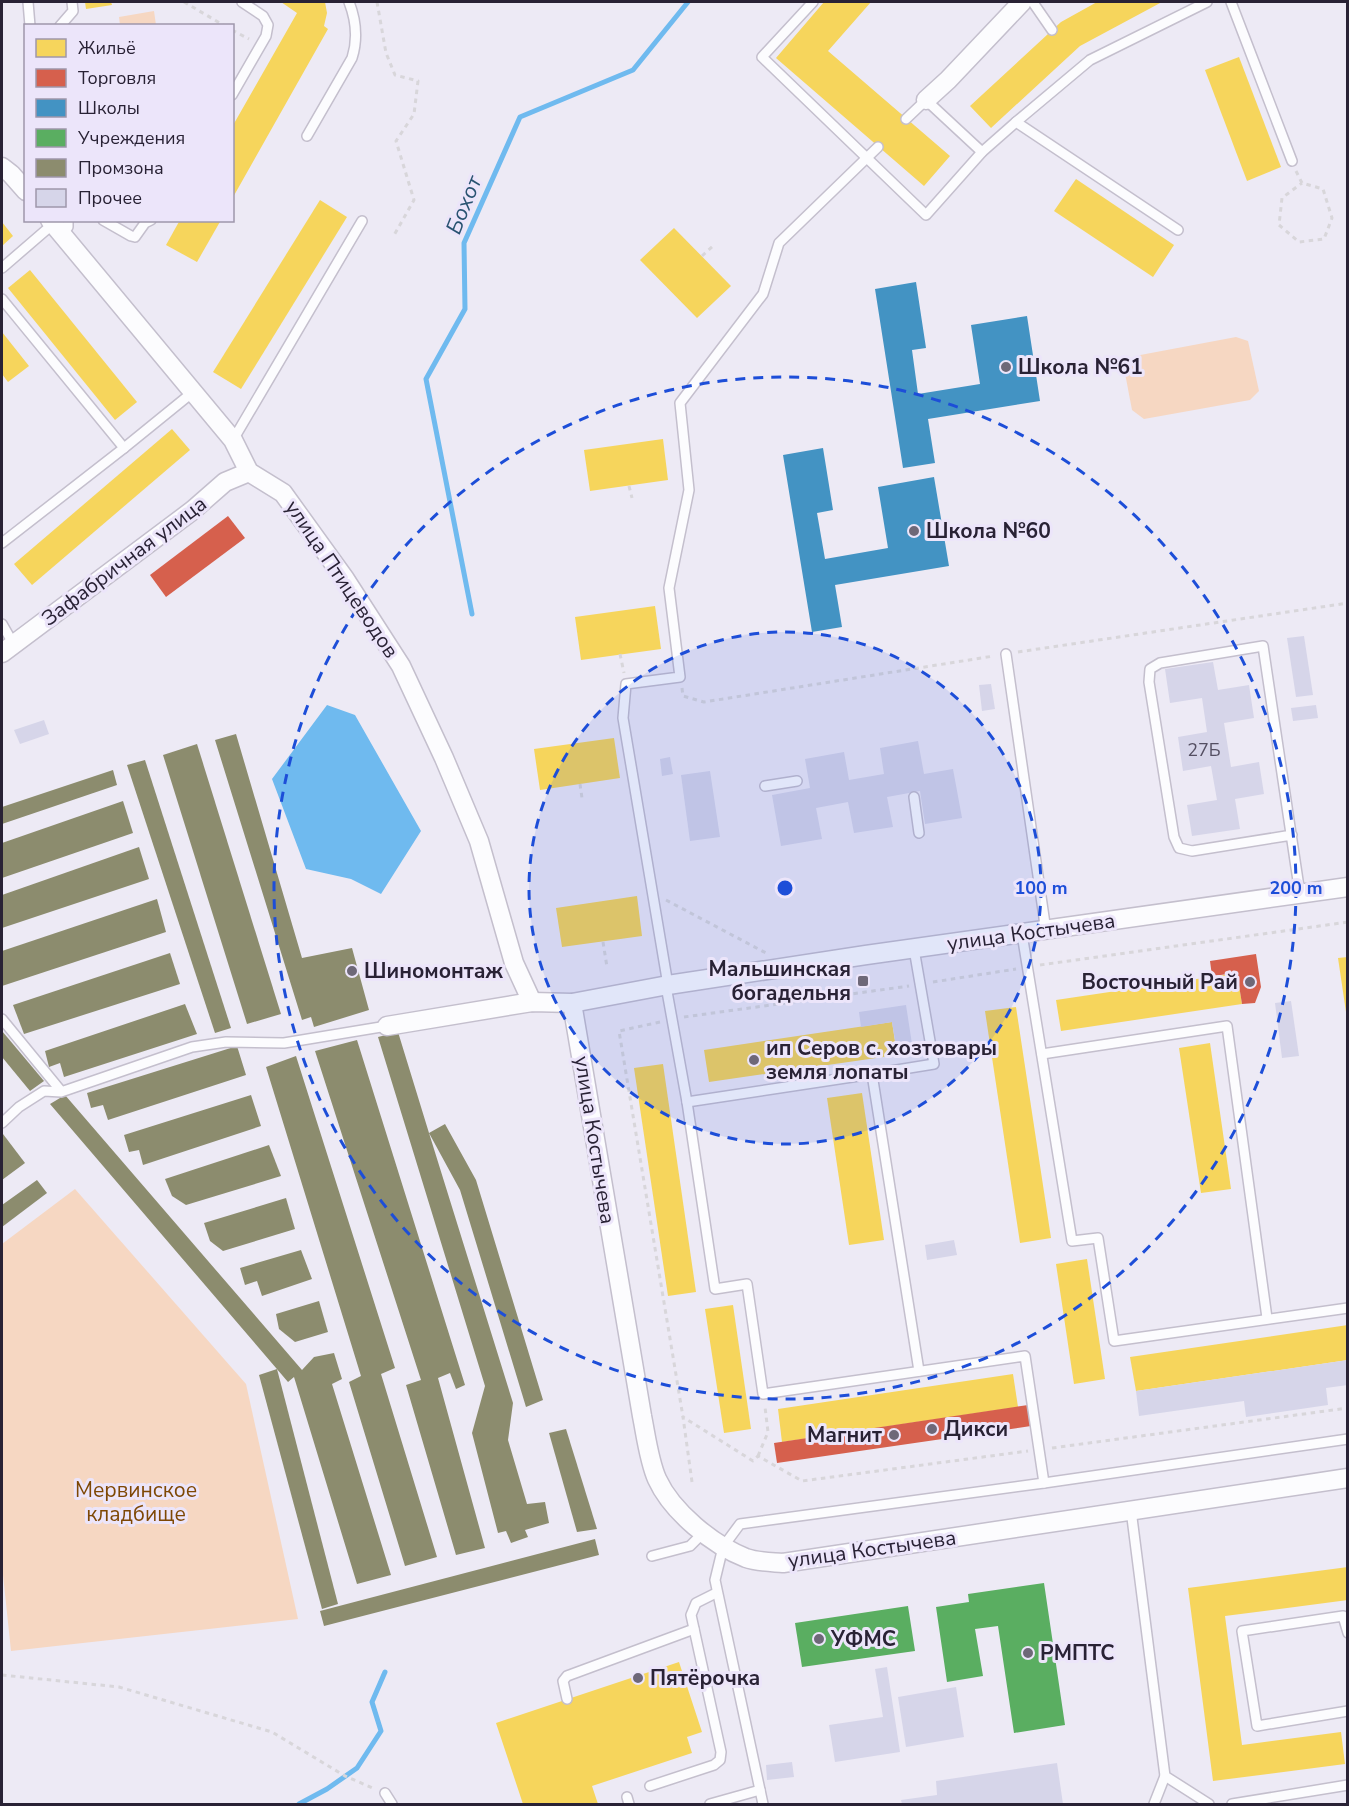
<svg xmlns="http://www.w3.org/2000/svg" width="1349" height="1806" font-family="'Nunito Sans',sans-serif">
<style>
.green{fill:#f6d7c2}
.water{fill:#6fbaef}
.homes{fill:#f6d55c}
.shops{fill:#d6604d}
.schools{fill:#4393c3}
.public{fill:#5aae61}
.industry{fill:#8c8c6e}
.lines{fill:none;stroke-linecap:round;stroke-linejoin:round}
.stream{stroke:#6fbaef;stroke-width:5}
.building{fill:#d6d5e9}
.service-casing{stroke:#c4bfcd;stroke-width:12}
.minor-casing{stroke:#c4bfcd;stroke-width:21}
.path{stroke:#d8d6da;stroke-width:3;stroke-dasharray:4.5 4.5;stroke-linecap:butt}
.service{stroke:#fcfcfe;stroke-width:9}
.minor{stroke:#fcfcfe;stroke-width:18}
.ring{fill:none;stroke:#1d4ed8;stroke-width:3;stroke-dasharray:10 8}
.poi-dot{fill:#6e6878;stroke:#ece5fa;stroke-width:2}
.labels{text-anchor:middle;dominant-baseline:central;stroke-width:6;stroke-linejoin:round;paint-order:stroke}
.number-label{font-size:18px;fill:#544f62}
.poi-label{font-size:21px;font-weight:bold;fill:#292235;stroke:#ece5fa;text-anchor:start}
.street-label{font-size:21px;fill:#292235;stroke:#ece5fa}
.park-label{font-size:21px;fill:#7e4704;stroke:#ece5fa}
.water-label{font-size:22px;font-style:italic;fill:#295371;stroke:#ece5fa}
.centre{fill:#1d4ed8;stroke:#ece5fa;stroke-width:3}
.ring-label{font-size:18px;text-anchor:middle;font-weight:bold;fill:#1d4ed8;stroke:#ece5fa;stroke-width:6;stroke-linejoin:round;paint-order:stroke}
</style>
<rect width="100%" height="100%" fill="#edeaf5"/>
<g class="green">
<path d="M 154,11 L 156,25 L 120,25 L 119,17 Z"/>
<path d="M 1236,337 L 1248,341 L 1259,391 L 1250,400 L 1144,419 L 1132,410 L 1124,368 L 1135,356 Z"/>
<path d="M 75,1189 L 246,1384 L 298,1619 L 11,1651 L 2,1565 L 2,1244 Z"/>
</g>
<path class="water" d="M 327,705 L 355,715 L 421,831 L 381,894 L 351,879 L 306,869 L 272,779 Z"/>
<g class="homes">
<path d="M 85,2 L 111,2 L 112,5 L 86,9 Z"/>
<path d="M 281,2 L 325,2 L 327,13 L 324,26 L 328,29 L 232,199 L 232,127 L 297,13 Z"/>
<path d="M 824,2 L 871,2 L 828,51 L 950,156 L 924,186 L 776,58 Z"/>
<path d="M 1097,2 L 1162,2 L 1080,46 L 991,128 L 970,106 L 1061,22 Z"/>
<path d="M 1239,57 L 1281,167 L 1247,181 L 1205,70 Z"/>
<path d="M 1076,179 L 1174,245 L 1153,277 L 1054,211 Z"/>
<path d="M 320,200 L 347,217 L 241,389 L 213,372 Z"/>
<path d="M 180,220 L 221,220 L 197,262 L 166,245 Z"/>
<path d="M 2,222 L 13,236 L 2,246 Z"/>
<path d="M 674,228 L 731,286 L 697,318 L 640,260 Z"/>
<path d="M 30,270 L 137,402 L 115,420 L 8,288 Z"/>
<path d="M 2,332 L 29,366 L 8,382 L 2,374 Z"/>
<path d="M 172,429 L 190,450 L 32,585 L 14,564 Z"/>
<path d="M 663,439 L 668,480 L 590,491 L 584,450 Z"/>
<path d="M 655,606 L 661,649 L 581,660 L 575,617 Z"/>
<path d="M 614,738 L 620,778 L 540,790 L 534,749 Z"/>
<path d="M 637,896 L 642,936 L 562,947 L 556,908 Z"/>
<path d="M 1348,957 L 1348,1012 L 1346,1012 L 1338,958 Z"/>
<path d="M 1237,973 L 1242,1004 L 1061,1031 L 1056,1000 Z"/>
<path d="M 1016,1007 L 1051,1238 L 1020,1243 L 985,1011 Z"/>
<path d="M 892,1022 L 897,1055 L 709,1082 L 704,1050 Z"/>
<path d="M 1210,1043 L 1231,1189 L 1201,1193 L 1179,1048 Z"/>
<path d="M 663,1064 L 696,1292 L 668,1296 L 634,1068 Z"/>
<path d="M 862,1093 L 884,1240 L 849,1245 L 827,1098 Z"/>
<path d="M 1087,1259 L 1105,1379 L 1074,1384 L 1056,1264 Z"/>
<path d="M 733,1305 L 751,1429 L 724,1433 L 705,1309 Z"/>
<path d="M 1348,1325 L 1348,1360 L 1136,1391 L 1130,1357 Z"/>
<path d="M 1013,1374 L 1018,1407 L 782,1442 L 778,1409 Z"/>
<path d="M 1348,1567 L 1348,1600 L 1225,1616 L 1242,1745 L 1341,1732 L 1345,1764 L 1213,1781 L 1188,1588 Z"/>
<path d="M 679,1662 L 702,1732 L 687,1737 L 692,1753 L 592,1786 L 598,1804 L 523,1804 L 496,1723 Z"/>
</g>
<g class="shops">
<path d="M 228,516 L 245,538 L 166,597 L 150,575 Z"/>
<path d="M 1256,954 L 1261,987 L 1255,1003 L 1242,1004 L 1237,973 L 1212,976 L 1210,961 Z"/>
<path d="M 1028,1405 L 1031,1426 L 777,1463 L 774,1443 Z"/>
</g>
<g class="schools">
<path d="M 916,282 L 926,348 L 912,350 L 918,394 L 980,384 L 971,325 L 1027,316 L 1040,401 L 928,419 L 935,463 L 903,468 L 875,289 Z"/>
<path d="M 823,448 L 833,510 L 817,513 L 825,559 L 888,548 L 878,487 L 934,477 L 949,566 L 835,585 L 842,627 L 812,632 L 783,455 Z"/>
</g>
<g class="public">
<path d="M 1044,1583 L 1065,1725 L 1014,1733 L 998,1626 L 975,1629 L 983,1676 L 947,1682 L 936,1607 L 969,1602 L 968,1594 Z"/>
<path d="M 908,1606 L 915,1651 L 802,1667 L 795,1623 Z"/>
</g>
<g class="industry">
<path d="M 236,734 L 302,958 L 352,948 L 369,1010 L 314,1027 L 311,1017 L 302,1020 L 215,740 Z"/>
<path d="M 197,744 L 281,1014 L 247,1024 L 163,755 Z"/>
<path d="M 145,760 L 231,1028 L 215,1033 L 127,765 Z"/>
<path d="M 113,770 L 117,785 L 2,824 L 2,807 Z"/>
<path d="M 123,801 L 133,833 L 2,878 L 2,843 Z"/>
<path d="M 139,847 L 149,879 L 2,928 L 2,895 Z"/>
<path d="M 157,899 L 166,932 L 2,986 L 2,951 Z"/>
<path d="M 170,953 L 180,984 L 24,1034 L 13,1005 Z"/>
<path d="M 185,1004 L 197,1034 L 64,1077 L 60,1063 L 49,1067 L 45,1051 Z"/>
<path d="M 2,1031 L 44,1081 L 30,1091 L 2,1057 Z"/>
<path d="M 398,1032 L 429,1133 L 445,1124 L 476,1180 L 543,1400 L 526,1407 L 460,1190 L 429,1133 L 513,1403 L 508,1440 L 527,1504 L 545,1502 L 549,1523 L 525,1530 L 528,1537 L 511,1543 L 506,1531 L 498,1533 L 472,1433 L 485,1386 L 378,1037 Z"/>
<path d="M 357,1040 L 465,1385 L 456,1389 L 450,1373 L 438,1378 L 485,1548 L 456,1555 L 406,1385 L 421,1380 L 315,1051 Z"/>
<path d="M 237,1046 L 246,1075 L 108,1120 L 103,1105 L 91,1108 L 87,1093 Z"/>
<path d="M 296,1056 L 395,1368 L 381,1374 L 437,1557 L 405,1566 L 349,1382 L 361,1376 L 266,1067 Z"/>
<path d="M 65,1095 L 302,1370 L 314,1357 L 334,1353 L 342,1379 L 332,1384 L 391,1575 L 357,1584 L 294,1377 L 288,1382 L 50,1104 Z"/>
<path d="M 251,1095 L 261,1126 L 143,1165 L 139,1150 L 129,1152 L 124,1135 Z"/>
<path d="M 3,1134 L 25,1163 L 2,1180 L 2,1136 Z"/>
<path d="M 269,1145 L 281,1176 L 186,1205 L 172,1196 L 165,1179 Z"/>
<path d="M 37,1180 L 47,1193 L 2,1227 L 2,1205 Z"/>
<path d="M 286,1198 L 295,1229 L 223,1251 L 210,1241 L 204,1223 Z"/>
<path d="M 301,1250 L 312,1279 L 262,1296 L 257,1281 L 245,1285 L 240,1268 Z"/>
<path d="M 319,1301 L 328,1332 L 295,1342 L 279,1329 L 276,1314 Z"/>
<path d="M 277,1369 L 338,1604 L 322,1609 L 259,1375 Z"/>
<path d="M 566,1429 L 597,1529 L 577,1532 L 549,1433 Z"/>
<path d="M 595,1539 L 599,1555 L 324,1626 L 320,1611 Z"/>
</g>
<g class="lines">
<g class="stream">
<path d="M 472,614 L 426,379 L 465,309 L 464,243 L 520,117 L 633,70 L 688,2"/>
<path d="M 299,1804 L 327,1789 L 357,1768 L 381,1731 L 372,1702 L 385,1672"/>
</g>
</g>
<g class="building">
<path d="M 1304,636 L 1313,695 L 1296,697 L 1287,638 Z"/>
<path d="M 1213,662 L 1218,690 L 1249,685 L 1254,718 L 1224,723 L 1231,767 L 1259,762 L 1264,794 L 1235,799 L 1240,829 L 1192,836 L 1187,805 L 1217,800 L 1211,766 L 1183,771 L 1178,737 L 1207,732 L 1202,698 L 1170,703 L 1165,669 Z"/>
<path d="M 991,684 L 995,709 L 982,711 L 979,685 Z"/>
<path d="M 1316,705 L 1318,718 L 1293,721 L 1291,708 Z"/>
<path d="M 44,720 L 49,734 L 20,744 L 14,730 Z"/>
<path d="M 918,741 L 924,774 L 953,769 L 962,818 L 925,824 L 920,791 L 887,797 L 893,827 L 854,833 L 848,802 L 816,808 L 822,839 L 781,846 L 772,795 L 810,788 L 805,759 L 844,752 L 849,780 L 884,774 L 880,748 Z"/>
<path d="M 670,757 L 673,774 L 662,776 L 660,759 Z"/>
<path d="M 710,771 L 720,837 L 690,841 L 681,775 Z"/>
<path d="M 1291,1001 L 1299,1056 L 1282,1058 L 1275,1003 Z"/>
<path d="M 906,1005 L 912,1044 L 896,1046 L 892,1022 L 861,1027 L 859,1012 Z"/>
<path d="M 954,1240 L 957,1255 L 927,1260 L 925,1245 Z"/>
<path d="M 1348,1360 L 1348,1385 L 1326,1388 L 1328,1405 L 1246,1417 L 1244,1401 L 1139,1416 L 1136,1391 Z"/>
<path d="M 887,1667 L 900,1752 L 835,1762 L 829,1725 L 883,1717 L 875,1669 Z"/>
<path d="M 956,1687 L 964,1737 L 906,1747 L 898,1697 Z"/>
<path d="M 792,1762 L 794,1777 L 767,1780 L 766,1765 Z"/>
<path d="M 1057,1763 L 1063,1804 L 902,1804 L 901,1800 L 937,1795 L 936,1781 Z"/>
</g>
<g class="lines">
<defs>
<g id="service">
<path d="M 28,2 L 30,26"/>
<path d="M 813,2 L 762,57 L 926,215 L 982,152 L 1016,122 L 1178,230"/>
<path d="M 1231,2 L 1292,161"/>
<path d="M 1034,4 L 1052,30"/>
<path d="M 60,26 L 73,11 L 72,2"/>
<path d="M 232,95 L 266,36 L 268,25 L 263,16 L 242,2"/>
<path d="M 906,119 L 926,100 L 982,152"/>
<path d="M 1016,122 L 1090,60 L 1207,2"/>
<path d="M 307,136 L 352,58 C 358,39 356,20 349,2"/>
<path d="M 103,220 L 131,236 L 135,237 L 145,223 L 151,220"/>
<path d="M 61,234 L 68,227 L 68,220"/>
<path d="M 2,268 L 53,224"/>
<path d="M 2,299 L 124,448"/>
<path d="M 233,440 L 362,221"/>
<path d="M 2,543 L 124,448 L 193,392"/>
<path d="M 2,624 L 14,645"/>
<path d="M 1006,654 L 1046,931"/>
<path d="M 765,786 L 797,781"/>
<path d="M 914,797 L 919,833"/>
<path d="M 1292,835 L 1192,851 L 1179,848 L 1174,837 L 1149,682 L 1150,669 L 1160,663 L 1263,646 L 1300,894"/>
<path d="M 1022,934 L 1072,1241 L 1098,1238 L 1114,1341 L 1348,1308"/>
<path d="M 914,949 L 934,1064 L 872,1074 L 919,1371"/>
<path d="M 668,985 L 623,718 L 626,684 L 680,677 L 669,588 L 689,490 L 680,403 L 763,294 L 779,243 L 878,147"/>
<path d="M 666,986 L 687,1102 L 715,1289 L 747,1284 L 763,1394 L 1025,1356 L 1044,1483"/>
<path d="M 2,1019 L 61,1091"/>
<path d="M 1042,1054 L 1227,1026 L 1267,1318"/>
<path d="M 687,1102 L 872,1074"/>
<path d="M 2,1123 L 19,1107 L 44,1091 L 61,1092 L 192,1047 L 226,1042 L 284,1043 L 387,1026"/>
<path d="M 1131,1510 L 1165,1776 L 1209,1804"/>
<path d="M 652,1556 L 690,1546 L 704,1532"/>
<path d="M 1348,1633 L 1343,1616 L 1242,1631 L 1257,1726 L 1348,1711"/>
<path d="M 567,1699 L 563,1681 L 567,1676 L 694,1629"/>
<path d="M 650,1786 L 714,1765 L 720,1760 L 721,1752 L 691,1615 L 696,1603 L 716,1593"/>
<path d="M 385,1793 L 392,1804"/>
<path d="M 627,1797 L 629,1804"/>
<path d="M 710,1804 L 760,1790"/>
<path d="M 763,1804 L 715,1580 L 723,1547 L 740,1524 L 1044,1483 L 1348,1439"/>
<path d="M 1154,1804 L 1165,1776"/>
<path d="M 1232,1804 L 1348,1785"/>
</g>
<g id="minor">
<path d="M 926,100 L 948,80 L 1022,2"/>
<path d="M 2,167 L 11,174 L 26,191"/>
<path d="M 50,220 L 233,440 L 249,472 L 283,493 L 345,579 L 401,666 L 444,758 L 479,841 L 514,963 L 532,1002"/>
<path d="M 2,653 L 193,510 L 225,482 L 249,472"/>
<path d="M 572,1003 L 642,1416 C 646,1436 649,1461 657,1479 C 672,1512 713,1545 746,1558 C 757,1562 771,1562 783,1563 L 1348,1478"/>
<path d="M 387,1026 L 532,1002 L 572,1003 L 668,985 L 866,955 L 1348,887"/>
</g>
</defs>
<use href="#service" class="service-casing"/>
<use href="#minor" class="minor-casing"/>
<g class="path">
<path d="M 184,2 L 225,26"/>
<path d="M 377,2 L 386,53 L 395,75 L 418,81 L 414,114 L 396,141 L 414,200 L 393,237"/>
<path d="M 232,30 L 249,39"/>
<path d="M 1296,171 L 1302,183 L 1323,189 L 1332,218 L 1324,239 L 1299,242 L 1279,225 L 1282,198 L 1302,183"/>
<path d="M 702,256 L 713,246"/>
<path d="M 629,486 L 632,498"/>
<path d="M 1018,652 L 1348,603"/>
<path d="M 620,654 L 624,673"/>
<path d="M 682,688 L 683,696 L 704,702 L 994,656"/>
<path d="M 580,784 L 582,798"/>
<path d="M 666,900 L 766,953"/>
<path d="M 603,942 L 607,967"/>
<path d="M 1040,965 L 1348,922"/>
<path d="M 933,982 L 1016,969"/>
<path d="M 684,1017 L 909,986"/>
<path d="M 660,1022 L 619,1031 L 683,1417"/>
<path d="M 1052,1448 L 1348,1408"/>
<path d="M 758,1456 L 768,1432 L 765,1407"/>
<path d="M 692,1482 L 683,1417 L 753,1461 L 758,1456 L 802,1481 L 1028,1451"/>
<path d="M 2,1675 L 119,1687 L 272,1732 L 345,1776 L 375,1789"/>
</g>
<use href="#service" class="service"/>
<use href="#minor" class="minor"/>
</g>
<circle cx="785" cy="888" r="256" fill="#1d4ed8" fill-opacity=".12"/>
<g class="ring">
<circle cx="785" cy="888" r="256"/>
<circle cx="785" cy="888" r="511"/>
</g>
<g class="poi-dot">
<circle cx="1006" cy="367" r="6"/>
<circle cx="914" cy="531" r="6"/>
<circle cx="352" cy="971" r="6"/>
<rect x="857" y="975" width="12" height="12" rx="3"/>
<circle cx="1250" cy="982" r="6"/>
<circle cx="754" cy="1060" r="6"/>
<circle cx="932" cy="1429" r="6"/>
<circle cx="894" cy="1435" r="6"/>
<circle cx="819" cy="1639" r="6"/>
<circle cx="1028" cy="1653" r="6"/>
<circle cx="638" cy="1678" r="6"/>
</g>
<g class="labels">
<g class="number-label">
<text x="1204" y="750">27Б</text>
</g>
<g class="poi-label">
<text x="1018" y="367">Школа №61</text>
<text x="926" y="531">Школа №60</text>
<text x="851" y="969" text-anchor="end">Мальшинская<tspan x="851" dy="24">богадельня</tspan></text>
<text x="364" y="971">Шиномонтаж</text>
<text x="1238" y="982" text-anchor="end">Восточный Рай</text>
<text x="766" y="1048">ип Серов с. хозтовары<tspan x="766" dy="24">земля лопаты</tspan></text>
<text x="944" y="1429">Дикси</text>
<text x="882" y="1435" text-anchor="end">Магнит</text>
<text x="831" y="1639">УФМС</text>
<text x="1040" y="1653">РМПТС</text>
<text x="650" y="1678">Пятёрочка</text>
</g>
<g class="street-label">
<text transform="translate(124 561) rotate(-37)">Зафабричная улица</text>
<text transform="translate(342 579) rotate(56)">улица Птицеводов</text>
<text transform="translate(1031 932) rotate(-8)">улица Костычева</text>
<text transform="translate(595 1140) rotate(81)">улица Костычева</text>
<text transform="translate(872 1549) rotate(-8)">улица Костычева</text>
</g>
<g class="park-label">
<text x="136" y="1490">Мервинское<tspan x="136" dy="24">кладбище</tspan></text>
</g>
<g class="water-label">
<text transform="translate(464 205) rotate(-68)">Бохот</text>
</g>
</g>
<circle cx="785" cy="888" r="9" class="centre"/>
<g class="ring-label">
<text x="1041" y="894">100 m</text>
<text x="1296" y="894">200 m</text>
</g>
<rect width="1349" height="1806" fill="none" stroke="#292235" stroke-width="6"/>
<rect x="24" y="24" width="210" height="198" fill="#ece5fa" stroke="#9e97ab" stroke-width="1.5"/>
<rect x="36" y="39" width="30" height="18" fill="#f6d55c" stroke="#9e97ab" stroke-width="1.5"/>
<text x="78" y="54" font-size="18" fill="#292235">Жильё</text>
<rect x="36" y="69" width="30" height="18" fill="#d6604d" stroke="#9e97ab" stroke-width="1.5"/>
<text x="78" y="84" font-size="18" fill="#292235">Торговля</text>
<rect x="36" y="99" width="30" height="18" fill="#4393c3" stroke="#9e97ab" stroke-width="1.5"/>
<text x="78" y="114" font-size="18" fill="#292235">Школы</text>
<rect x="36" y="129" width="30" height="18" fill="#5aae61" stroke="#9e97ab" stroke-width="1.5"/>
<text x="78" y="144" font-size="18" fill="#292235">Учреждения</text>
<rect x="36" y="159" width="30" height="18" fill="#8c8c6e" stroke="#9e97ab" stroke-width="1.5"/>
<text x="78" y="174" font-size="18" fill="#292235">Промзона</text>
<rect x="36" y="189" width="30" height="18" fill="#d6d5e9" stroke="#9e97ab" stroke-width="1.5"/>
<text x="78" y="204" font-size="18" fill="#292235">Прочее</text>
</svg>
